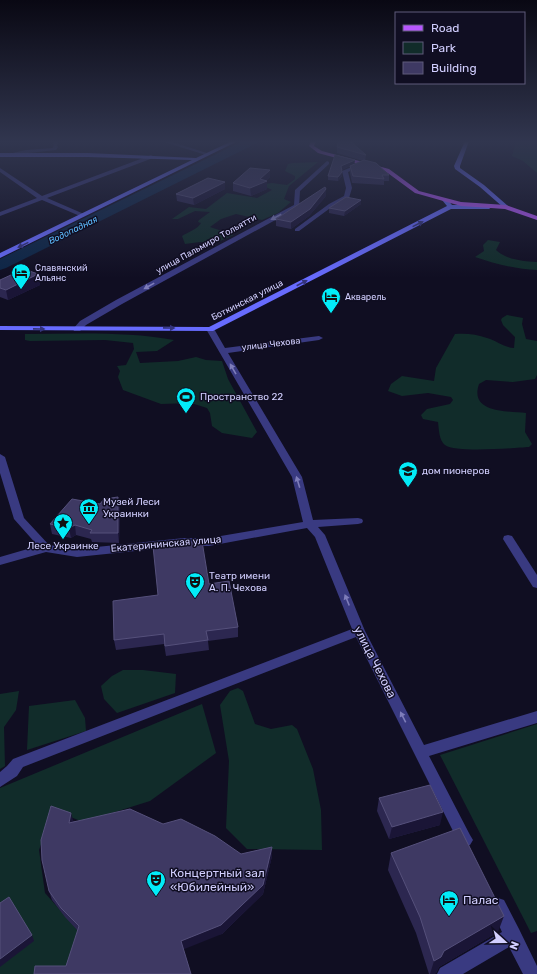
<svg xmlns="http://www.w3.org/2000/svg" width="537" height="974" font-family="Rubik,sans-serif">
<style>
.green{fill:#112c2a}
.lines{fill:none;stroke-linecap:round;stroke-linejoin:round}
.river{fill:#0d2647;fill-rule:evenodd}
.street{fill:#393a81;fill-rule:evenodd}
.secondary{fill:#676bfe;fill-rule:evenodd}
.primary{fill:#b757fe;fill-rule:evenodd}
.wall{fill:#2c2750}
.shaded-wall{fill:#1a1536}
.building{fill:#3e3963;stroke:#55507b}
.oneway{fill:#7e7dba}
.oneway2{fill:#33337a}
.labels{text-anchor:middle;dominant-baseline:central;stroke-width:3;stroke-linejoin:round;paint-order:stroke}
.far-water-label{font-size:9px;font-style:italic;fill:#5ebcfe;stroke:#100e22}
.far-street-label{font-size:9px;fill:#d2cfff;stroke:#100e22}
.far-poi-label{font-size:9px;fill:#d2cfff;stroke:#100e22;text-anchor:start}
.poi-label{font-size:10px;fill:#d2cfff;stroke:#100e22;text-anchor:start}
.street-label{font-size:10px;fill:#d2cfff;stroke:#100e22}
.near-street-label{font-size:12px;fill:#d2cfff;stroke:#100e22}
.near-poi-label{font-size:12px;fill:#d2cfff;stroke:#100e22;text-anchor:start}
</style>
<rect width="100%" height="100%" fill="#100e22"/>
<g class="green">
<path d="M 516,141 L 537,141 L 537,173 L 523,161 L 512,156 Z"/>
<path d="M 318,162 L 289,186 L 284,199 L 291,202 L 278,213 L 262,220 L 236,214 L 221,219 L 210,227 L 234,235 L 213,244 L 200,242 L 185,244 L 182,236 C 188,232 198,229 201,223 L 198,222 L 199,220 L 210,212 L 195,211 L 178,219 L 172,219 L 189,207 L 206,209 L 227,193 L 257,198 L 272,190 L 264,186 L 265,184 L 272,183 L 287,185 L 295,179 L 295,176 L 285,171 L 288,164 L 293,163 Z"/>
<path d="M 488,240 L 500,242 L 496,250 C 507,260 523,261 537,262 L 537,270 C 516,269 495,264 475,257 L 484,251 L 483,245 Z"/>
<path d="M 507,315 L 523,318 L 522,324 L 526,339 L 537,341 L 537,375 L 535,379 L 513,382 L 486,380 L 479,384 C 469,413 507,411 526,413 L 525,432 L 532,444 L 529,447 C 513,448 456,453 445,445 C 439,440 439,430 438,422 L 423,419 L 421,415 L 427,409 L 450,404 L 453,400 L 451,397 L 428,393 L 402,396 L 388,391 L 391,384 L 402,376 L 434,381 L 436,368 L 455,334 C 465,333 477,334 487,338 C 497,341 503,347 514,348 L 515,337 L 503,325 L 501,320 L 502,318 Z"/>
<path d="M 25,334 C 74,334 125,331 174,340 L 157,351 L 136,352 L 140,363 L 178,361 L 196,357 L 206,360 L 222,361 L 228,379 L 257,432 L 252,438 L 222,433 L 212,426 L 210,413 L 207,408 L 191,403 L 161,404 L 123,390 L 118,377 L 120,371 L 117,366 L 126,365 L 134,349 L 133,343 L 105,340 L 30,341 L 25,340 Z"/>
<path d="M 123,670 L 143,670 L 176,674 L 175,693 L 117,713 L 104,699 L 101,686 L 112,676 Z"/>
<path d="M 238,688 L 243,691 L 255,724 L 271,729 L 292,725 L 297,729 L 313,769 L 321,810 L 322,850 L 247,849 L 226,828 L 229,761 L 220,705 L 230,691 Z"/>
<path d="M 19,691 L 16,710 L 4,727 L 5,766 L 0,769 L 0,694 Z"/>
<path d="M 75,700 L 85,718 L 86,731 L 27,750 L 29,706 Z"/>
<path d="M 202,704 L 216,753 L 150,801 L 83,822 L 53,810 L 39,850 L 45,893 L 82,935 L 70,974 L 0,974 L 0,788 Z"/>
<path d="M 537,724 L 537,931 L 531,933 L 440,755 Z"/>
</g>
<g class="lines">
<path class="river" d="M 243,141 L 259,141 L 257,143 L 6,268 L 0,270 L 0,259 Z"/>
<g class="street">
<path d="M 54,141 L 59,141 L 57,145 L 58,147 L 56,150 L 10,155 L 8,154 L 26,150 L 53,148 Z"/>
<path d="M 161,141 L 169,141 L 210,154 L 206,155 Z"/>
<path d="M 151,155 L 153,156 L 153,158 L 47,198 L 84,214 L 84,216 L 80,216 L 42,200 L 0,216 L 0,212 L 37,198 L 0,172 L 0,168 L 42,196 Z"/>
<path d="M 327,161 L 329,162 L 329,164 L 300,191 L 299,207 L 122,304 L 86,325 L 80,331 L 74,331 L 73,329 L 80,321 L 116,300 L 294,205 L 295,190 Z"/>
<path d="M 359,164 L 364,165 L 348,172 L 352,188 L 349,198 L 333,206 L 299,231 L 295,231 L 295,229 L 329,204 L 344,196 L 346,188 L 342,171 Z"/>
<path d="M 207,327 L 213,327 L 225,348 L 319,336 L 323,338 L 319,340 L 228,353 L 302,477 L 313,520 L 358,518 L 362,519 L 363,521 L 362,523 L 358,524 L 318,527 L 325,535 L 365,631 L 424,745 L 537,711 L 537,723 L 429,756 L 470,835 L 473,840 L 470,845 L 465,847 L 460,845 L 356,637 L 23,767 L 17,776 L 0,787 L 0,772 L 7,766 L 13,759 L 352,629 L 315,537 L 307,528 L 209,546 L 184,546 L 77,557 L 46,552 L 0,565 L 0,557 L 38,546 L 14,519 L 0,473 L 0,454 L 5,457 L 24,518 L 49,545 L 77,549 L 184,538 L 209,538 L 303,522 L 292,477 L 206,329 Z"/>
<path d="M 508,535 L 512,536 L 537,575 L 537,588 L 533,587 L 503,539 L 504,536 Z"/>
<path d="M 498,898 L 504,900 L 519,929 L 537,966 L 537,974 L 523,974 L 509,947 L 463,974 L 437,974 L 440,968 L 502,932 L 490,906 L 492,900 Z"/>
</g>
<g class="secondary">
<path d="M 232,141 L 238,141 L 0,258 L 0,253 L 192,160 L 88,157 L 0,157 L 0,153 L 88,153 L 196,158 Z"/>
<path d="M 465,141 L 469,141 L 460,166 L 460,168 L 484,185 L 508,206 L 508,208 L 504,208 L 480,187 L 455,169 L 454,166 Z"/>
<path d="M 443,199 L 447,199 L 452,205 L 489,205 L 492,207 L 489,209 L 451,209 L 213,331 L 0,330 L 0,326 L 209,327 L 447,206 L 442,200 Z"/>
</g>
<path class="primary" d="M 311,141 L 316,141 L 314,146 L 322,151 L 389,169 L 419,191 L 461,202 L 506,205 L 537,216 L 537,220 L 505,209 L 461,206 L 415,193 L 385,171 L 318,153 L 309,146 Z"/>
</g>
<g class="wall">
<path d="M 337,147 L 366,155 L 365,161 L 389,175 L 389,181 L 384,181 L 384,185 L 352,183 L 350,173 L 350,166 L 363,161 L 337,153 Z"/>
<path d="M 355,160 L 354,164 L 342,170 L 342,176 L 338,181 L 328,180 L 328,176 Z"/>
<path d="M 270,177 L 266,181 L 267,181 L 267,189 L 251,196 L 233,191 L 233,183 Z"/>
<path d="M 225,182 L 225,189 L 194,205 L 177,201 L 176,194 Z"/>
<path d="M 326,196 L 309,216 L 291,229 L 276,226 L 276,219 Z"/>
<path d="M 361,200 L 361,204 L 344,216 L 329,213 L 329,208 Z"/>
<path d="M 38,274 L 40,285 L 8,300 L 0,297 L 0,280 Z"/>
<path d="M 100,504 L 120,507 L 119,543 L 92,542 L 91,539 L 76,535 L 71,538 L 52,534 L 50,524 Z"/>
<path d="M 209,584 L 238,627 L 238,637 L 208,641 L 209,650 L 166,656 L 164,644 L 116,650 L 114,640 L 158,595 Z"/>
<path d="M 379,798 L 440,825 L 389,839 L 377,811 Z"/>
<path d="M 73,821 L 163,824 L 241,854 L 272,856 L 263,894 L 222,934 L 66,966 L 78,931 L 65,917 L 52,900 L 49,891 Z"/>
<path d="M 391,853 L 498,932 L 439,967 L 436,973 L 434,974 L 429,974 L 416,933 L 388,870 Z"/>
</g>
<g class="shaded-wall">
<path d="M 355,160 L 354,164 L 341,170 L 341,166 Z"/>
<path d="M 270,170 L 270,177 L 265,182 L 267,181 L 267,189 L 251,196 L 250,188 Z"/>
<path d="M 342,172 L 342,176 L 338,181 L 338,177 Z"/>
<path d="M 225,182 L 225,189 L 194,205 L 193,198 Z"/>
<path d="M 326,189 L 326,196 L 309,216 L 291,229 L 291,222 Z"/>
<path d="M 361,200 L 361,204 L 344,216 L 345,211 Z"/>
<path d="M 38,274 L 40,285 L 8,300 L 6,290 Z"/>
<path d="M 118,497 L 120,507 L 119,543 L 118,533 Z"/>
<path d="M 75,525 L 76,535 L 71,538 L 69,528 Z"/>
<path d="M 443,812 L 440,825 L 389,839 L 392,827 Z"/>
<path d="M 71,813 L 74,823 L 69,823 Z"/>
<path d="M 272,847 L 272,856 L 263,894 L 222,934 L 182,950 L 181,941 Z"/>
<path d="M 504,916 L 498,932 L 439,967 L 436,973 L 434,974 L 430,974 L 434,961 L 444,951 Z"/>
<path d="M 32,935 L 34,941 L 0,967 L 0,959 Z"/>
</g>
<g class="building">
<path d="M 339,141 L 350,141 L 366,155 L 337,147 Z"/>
<path d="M 335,155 L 355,160 L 341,166 L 342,172 L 338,177 L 328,176 Z"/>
<path d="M 364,160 L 376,163 L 389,175 L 382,175 L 384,179 L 353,176 L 350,166 Z"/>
<path d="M 250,168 L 270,170 L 260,179 L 267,181 L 250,188 L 233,183 Z"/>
<path d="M 208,178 L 225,182 L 193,198 L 176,194 Z"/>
<path d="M 325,187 L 326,189 L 310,209 L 291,222 L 276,219 Z"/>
<path d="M 346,197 L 361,200 L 345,211 L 329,208 Z"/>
<path d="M 24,269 L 38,274 L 6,290 L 0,288 L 0,280 Z"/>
<path d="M 118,497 L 118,533 L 90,533 L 92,530 L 75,525 L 69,528 L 50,524 L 72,499 L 100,504 L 104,499 Z"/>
<path d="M 202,541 L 209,584 L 229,581 L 238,627 L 206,631 L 208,640 L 165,646 L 164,634 L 114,640 L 113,601 L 158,595 L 153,546 Z"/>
<path d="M 430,785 L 443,812 L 392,827 L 379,798 Z"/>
<path d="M 51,806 L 71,813 L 69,823 L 130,809 L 163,824 L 181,819 L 215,836 L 241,854 L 272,847 L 263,885 L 221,925 L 181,941 L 191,974 L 34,974 L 35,966 L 66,966 L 79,926 L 61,908 L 49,891 L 42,860 L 41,840 Z"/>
<path d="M 460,828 L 504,916 L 444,951 L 441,957 L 434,961 L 420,917 L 391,853 Z"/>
<path d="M 9,897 L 32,935 L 0,959 L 0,903 Z"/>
</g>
<defs><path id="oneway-solid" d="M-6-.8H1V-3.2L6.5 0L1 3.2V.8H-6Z"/></defs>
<g class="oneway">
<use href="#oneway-solid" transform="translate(276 217) rotate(152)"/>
<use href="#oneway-solid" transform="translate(149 286) rotate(151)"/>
<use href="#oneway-solid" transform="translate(233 369) rotate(-120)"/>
<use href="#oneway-solid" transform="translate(298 482) rotate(-107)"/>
<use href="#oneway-solid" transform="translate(347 600) rotate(-112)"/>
<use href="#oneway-solid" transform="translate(403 717) rotate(-117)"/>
</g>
<g class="oneway2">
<use href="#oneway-solid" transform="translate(418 224) rotate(-26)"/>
<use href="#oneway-solid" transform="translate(23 245) rotate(154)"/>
<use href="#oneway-solid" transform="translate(302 283) rotate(-27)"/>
<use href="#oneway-solid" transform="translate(169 328) rotate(1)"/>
<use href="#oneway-solid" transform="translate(39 329) rotate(1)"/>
</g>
<linearGradient id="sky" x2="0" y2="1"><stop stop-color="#090813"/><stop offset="0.51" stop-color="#31364f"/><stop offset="1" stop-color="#31364f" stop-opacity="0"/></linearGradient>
<rect width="537" height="278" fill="url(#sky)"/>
<defs>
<symbol id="hotel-pin" viewBox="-11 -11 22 30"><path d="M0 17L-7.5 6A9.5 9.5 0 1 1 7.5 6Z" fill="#02ecf8" stroke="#100e22"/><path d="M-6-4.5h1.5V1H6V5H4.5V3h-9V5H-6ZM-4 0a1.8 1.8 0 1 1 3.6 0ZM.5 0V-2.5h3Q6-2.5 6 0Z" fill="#111"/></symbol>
<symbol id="stadium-pin" viewBox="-11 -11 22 30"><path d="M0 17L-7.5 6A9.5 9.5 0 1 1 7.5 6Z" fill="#02ecf8" stroke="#100e22"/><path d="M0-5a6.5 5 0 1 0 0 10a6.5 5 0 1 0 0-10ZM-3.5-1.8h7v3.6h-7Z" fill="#111"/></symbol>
<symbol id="school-pin" viewBox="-11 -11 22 30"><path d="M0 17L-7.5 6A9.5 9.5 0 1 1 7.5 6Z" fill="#02ecf8" stroke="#100e22"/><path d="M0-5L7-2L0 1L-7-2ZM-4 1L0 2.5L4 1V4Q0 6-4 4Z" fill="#111"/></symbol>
<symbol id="museum-pin" viewBox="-11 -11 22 30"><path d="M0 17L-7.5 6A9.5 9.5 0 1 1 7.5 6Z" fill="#02ecf8" stroke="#100e22"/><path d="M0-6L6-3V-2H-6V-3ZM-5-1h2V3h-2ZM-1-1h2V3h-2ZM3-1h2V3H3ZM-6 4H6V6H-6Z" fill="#111"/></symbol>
<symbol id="sight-pin" viewBox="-11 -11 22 30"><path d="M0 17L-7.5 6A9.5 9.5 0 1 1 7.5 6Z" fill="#02ecf8" stroke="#100e22"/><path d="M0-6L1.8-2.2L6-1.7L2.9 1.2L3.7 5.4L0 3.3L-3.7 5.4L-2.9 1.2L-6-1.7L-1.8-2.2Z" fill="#111"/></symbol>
<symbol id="theatre-pin" viewBox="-11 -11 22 30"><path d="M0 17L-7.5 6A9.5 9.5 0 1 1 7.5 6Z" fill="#02ecf8" stroke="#100e22"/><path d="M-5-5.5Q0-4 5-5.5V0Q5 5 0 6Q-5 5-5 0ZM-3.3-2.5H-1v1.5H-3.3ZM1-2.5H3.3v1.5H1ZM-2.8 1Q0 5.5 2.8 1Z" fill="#111"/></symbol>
</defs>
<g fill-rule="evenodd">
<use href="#hotel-pin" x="10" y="262" width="22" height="30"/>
<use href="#hotel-pin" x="320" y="286" width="22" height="30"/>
<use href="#stadium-pin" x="175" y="386" width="22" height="30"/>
<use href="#school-pin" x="397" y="460" width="22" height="30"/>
<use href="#museum-pin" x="78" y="497" width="22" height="30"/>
<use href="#sight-pin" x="52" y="512" width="22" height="30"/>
<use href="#theatre-pin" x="184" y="571" width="22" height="30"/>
<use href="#theatre-pin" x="145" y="869" width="22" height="30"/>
<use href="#hotel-pin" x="438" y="889" width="22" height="30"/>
</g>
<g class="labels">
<g class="far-water-label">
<text transform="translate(73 230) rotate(-26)">Водопадная</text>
</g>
<g class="far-street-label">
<text transform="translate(206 244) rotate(-29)">улица Пальмиро Тольятти</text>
<text transform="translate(247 300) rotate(-27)">Боткинская улица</text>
<text transform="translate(271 344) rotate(-7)">улица Чехова</text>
</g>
<g class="far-poi-label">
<text x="35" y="268">Славянский<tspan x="35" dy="10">Альянс</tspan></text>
<text x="345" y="297">Акварель</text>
</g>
<g class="poi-label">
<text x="200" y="397">Пространство 22</text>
<text x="422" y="471">дом пионеров</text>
<text x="103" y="502">Музей Леси<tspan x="103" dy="12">Украинки</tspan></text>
<text x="63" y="546" text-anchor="middle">Лесе Украинке</text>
<text x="209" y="576">Театр имени<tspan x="209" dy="12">А. П. Чехова</tspan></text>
</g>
<g class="street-label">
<text transform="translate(166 544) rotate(-5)">Екатерининская улица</text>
</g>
<g class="near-street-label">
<text transform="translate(375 662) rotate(63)">улица Чехова</text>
</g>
<g class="near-poi-label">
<text x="170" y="873">Концертный зал<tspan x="170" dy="14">«Юбилейный»</tspan></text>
<text x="463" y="900">Палас</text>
</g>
</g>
<rect x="395" y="12" width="130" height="72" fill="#100e22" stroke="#5e5b7a"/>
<rect x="403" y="25" width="20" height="6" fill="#b757fe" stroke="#5e5b7a"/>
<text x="431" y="32" font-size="12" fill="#d2cfff">Road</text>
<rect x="403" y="42" width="20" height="12" fill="#112c2a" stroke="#5e5b7a"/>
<text x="431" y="52" font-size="12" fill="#d2cfff">Park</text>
<rect x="403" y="62" width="20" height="12" fill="#3e3963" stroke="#5e5b7a"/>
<text x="431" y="72" font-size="12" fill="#d2cfff">Building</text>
<g transform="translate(505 942) rotate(111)" stroke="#100e22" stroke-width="3" paint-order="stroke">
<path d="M0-3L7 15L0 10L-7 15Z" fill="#d2cfff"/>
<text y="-6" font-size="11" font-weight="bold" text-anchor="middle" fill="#d2cfff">N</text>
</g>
</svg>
